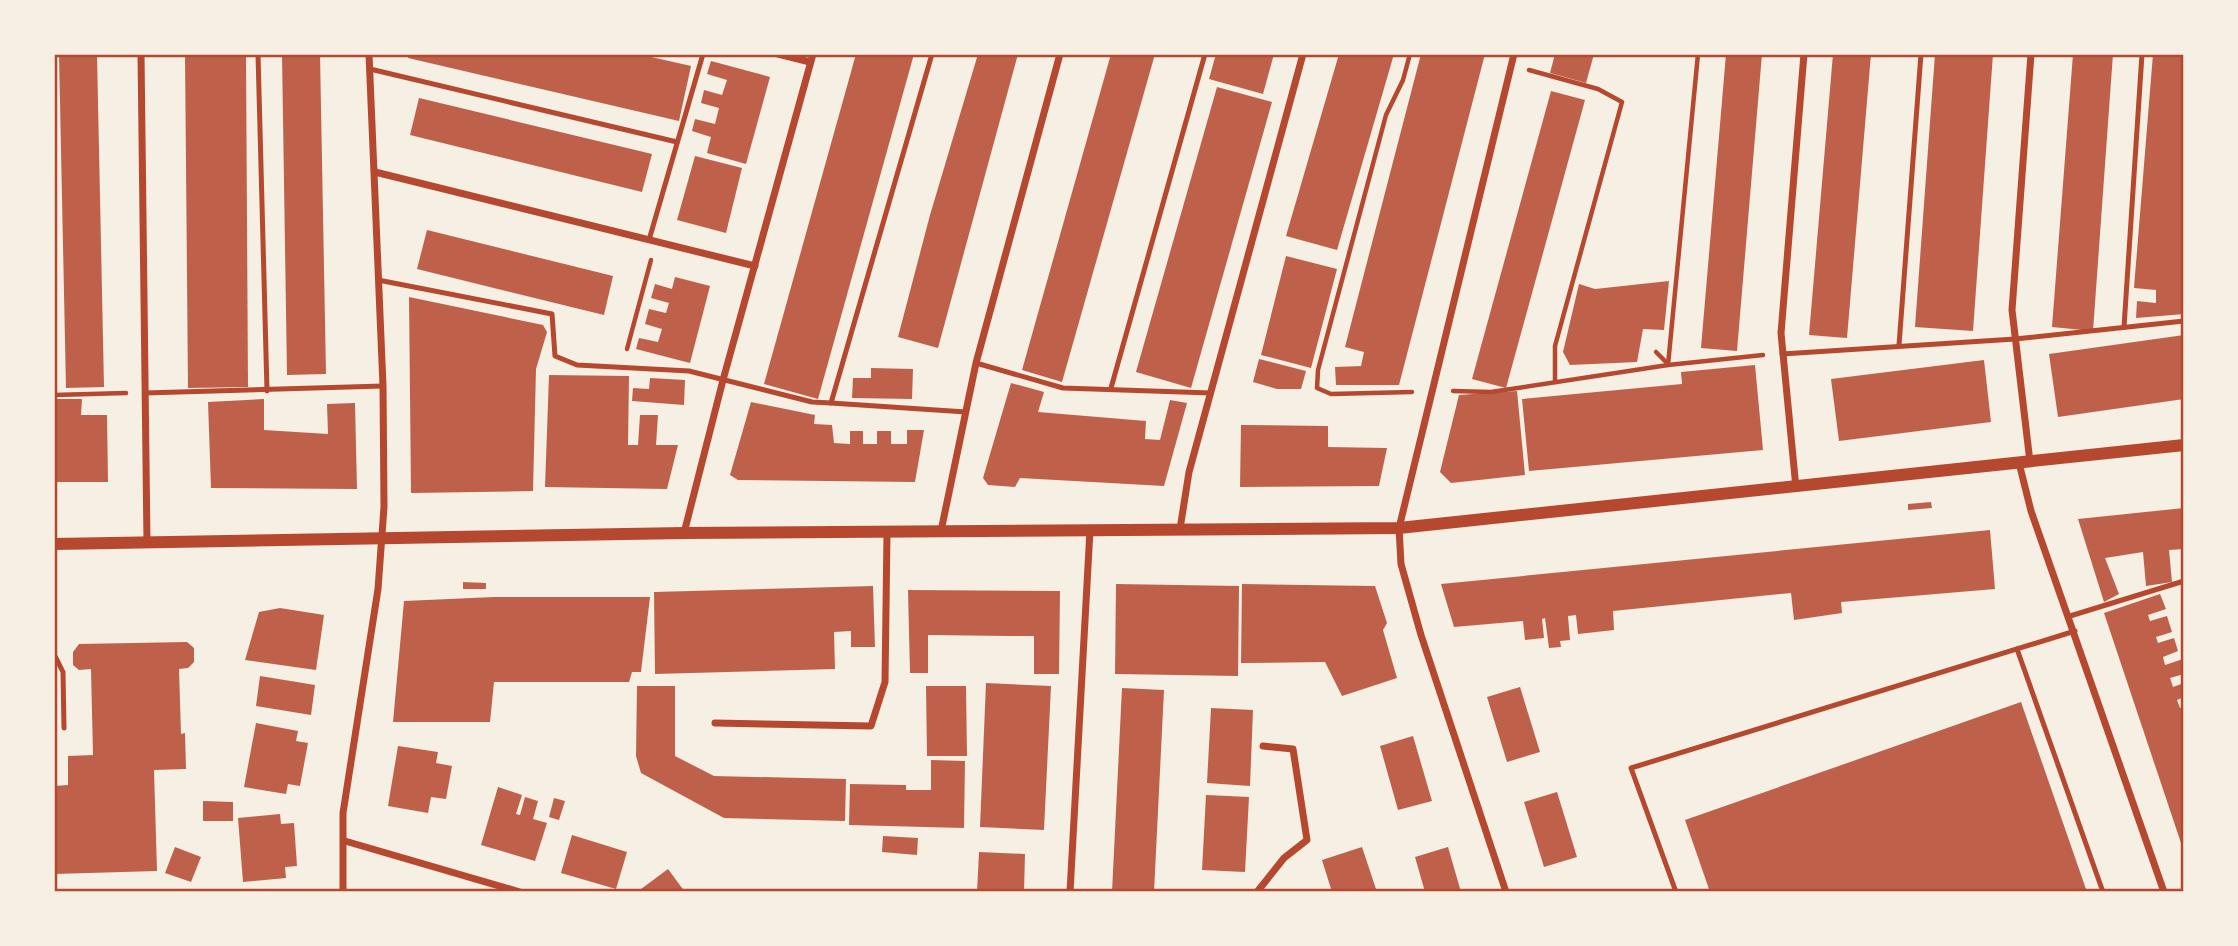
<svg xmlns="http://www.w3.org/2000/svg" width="2238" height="946" font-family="Figtree,sans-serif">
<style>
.building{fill:#bf614a}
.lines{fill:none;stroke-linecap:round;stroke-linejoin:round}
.path{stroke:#b5482f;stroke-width:4.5}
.service{stroke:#b5482f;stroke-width:5}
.minor{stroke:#b5482f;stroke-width:7}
.tertiary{stroke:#b5482f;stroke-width:12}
.neatline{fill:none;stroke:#b5482f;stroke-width:2.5}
</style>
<rect width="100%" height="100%" fill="#f6efe4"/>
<g class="building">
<path d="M 59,54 L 97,54 L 104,387 L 66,388 Z"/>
<path d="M 185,54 L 246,54 L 248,387 L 188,388 Z"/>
<path d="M 282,54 L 320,54 L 326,374 L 287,375 Z"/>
<path d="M 409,54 L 638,54 L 691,66 L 679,121 L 408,58 Z"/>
<path d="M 856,54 L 914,54 L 818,399 L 764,384 Z"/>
<path d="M 978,54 L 1018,54 L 938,348 L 898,337 L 930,215 Z"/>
<path d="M 1111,54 L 1155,54 L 1062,382 L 1022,370 Z"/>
<path d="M 1216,54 L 1274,54 L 1263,94 L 1209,79 Z"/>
<path d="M 1339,54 L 1394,54 L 1337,250 L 1286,236 Z"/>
<path d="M 1421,54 L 1485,54 L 1399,385 L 1336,385 L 1335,367 L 1361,366 L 1364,352 L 1345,347 Z"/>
<path d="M 1555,54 L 1594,54 L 1586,83 L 1550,73 Z"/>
<path d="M 1726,54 L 1762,54 L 1737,351 L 1701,348 Z"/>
<path d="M 1833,54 L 1871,54 L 1847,338 L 1809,335 Z"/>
<path d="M 1935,54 L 1993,54 L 1973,331 L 1915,327 Z"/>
<path d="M 2073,54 L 2113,54 L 2093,331 L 2052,327 Z"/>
<path d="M 2153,54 L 2184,54 L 2184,314 L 2136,318 L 2137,301 L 2156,303 L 2156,290 L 2134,288 Z"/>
<path d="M 711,61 L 770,77 L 746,164 L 707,153 L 711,137 L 692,131 L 695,119 L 715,124 L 719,108 L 701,103 L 704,90 L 722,95 L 727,80 L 707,74 Z"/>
<path d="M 1217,87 L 1272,102 L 1191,388 L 1136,372 Z"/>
<path d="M 1551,91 L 1585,100 L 1506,388 L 1472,379 Z"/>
<path d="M 419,98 L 652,154 L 642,192 L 410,135 Z"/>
<path d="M 695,156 L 742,168 L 726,233 L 677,220 Z"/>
<path d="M 427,230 L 613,276 L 604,315 L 417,269 Z"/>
<path d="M 1286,256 L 1337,269 L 1311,368 L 1261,355 Z"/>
<path d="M 675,277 L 710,286 L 690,363 L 636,349 L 639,338 L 658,342 L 662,329 L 645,324 L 649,309 L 666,313 L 669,303 L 651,298 L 655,284 L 672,289 Z"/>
<path d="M 1669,281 L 1664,330 L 1643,329 L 1637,362 L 1570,365 L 1563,352 L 1579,284 L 1595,289 Z"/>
<path d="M 409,297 L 543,325 L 547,332 L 536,369 L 533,491 L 411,493 Z"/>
<path d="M 2184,335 L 2184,399 L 2058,417 L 2049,354 Z"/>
<path d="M 1259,359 L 1306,371 L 1301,389 L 1277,389 L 1253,382 Z"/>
<path d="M 1984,360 L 1991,422 L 1839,441 L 1831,379 Z"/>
<path d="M 1755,365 L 1763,450 L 1529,471 L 1522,399 L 1682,384 L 1681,372 Z"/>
<path d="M 871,368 L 913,369 L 912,399 L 852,398 L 853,378 L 871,378 Z"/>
<path d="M 549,375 L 629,376 L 628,445 L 638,445 L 640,415 L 658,415 L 656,445 L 678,445 L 667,489 L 545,487 Z"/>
<path d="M 650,378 L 685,380 L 684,405 L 632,401 L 633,388 L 649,389 Z"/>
<path d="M 1011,383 L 1044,392 L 1038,412 L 1146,421 L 1145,439 L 1160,440 L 1170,400 L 1187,403 L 1164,486 L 1020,478 L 1015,487 L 988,485 L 983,478 Z"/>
<path d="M 1517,391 L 1525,475 L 1451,483 L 1440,472 L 1459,395 Z"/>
<path d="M 54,399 L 82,399 L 81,415 L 107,415 L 108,482 L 54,482 Z"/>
<path d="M 264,399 L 264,430 L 328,434 L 327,404 L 355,403 L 357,489 L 211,488 L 208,402 Z"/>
<path d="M 751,402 L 815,415 L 814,424 L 832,425 L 834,443 L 850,444 L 850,431 L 863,431 L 863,444 L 877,444 L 877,431 L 891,431 L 891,444 L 907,444 L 907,430 L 924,430 L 915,482 L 738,480 L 730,475 Z"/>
<path d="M 1241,425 L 1328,426 L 1328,447 L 1387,448 L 1379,486 L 1240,487 Z"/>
<path d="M 1931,502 L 1932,508 L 1908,510 L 1908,504 Z"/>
<path d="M 2184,508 L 2184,549 L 2169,550 L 2172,582 L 2146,586 L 2143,552 L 2105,558 L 2119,594 L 2104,602 L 2078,519 Z"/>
<path d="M 1990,530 L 1995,589 L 1841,602 L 1842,613 L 1794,620 L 1791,593 L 1613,611 L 1614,630 L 1578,634 L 1576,615 L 1568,616 L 1570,640 L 1560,641 L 1561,647 L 1549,648 L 1545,618 L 1542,619 L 1544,638 L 1525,640 L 1523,621 L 1454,627 L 1441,584 Z"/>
<path d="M 463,582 L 486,583 L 486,589 L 463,589 Z"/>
<path d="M 1116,584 L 1239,586 L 1238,676 L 1115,674 Z"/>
<path d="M 1242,584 L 1375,586 L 1387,623 L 1383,630 L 1397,678 L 1342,696 L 1325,662 L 1241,663 Z"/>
<path d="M 873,586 L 875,647 L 851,647 L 851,631 L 834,632 L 835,669 L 655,674 L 654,592 Z"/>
<path d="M 908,590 L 1060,591 L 1059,674 L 1034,674 L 1034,636 L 1009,636 L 928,635 L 928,673 L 910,673 Z"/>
<path d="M 2160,594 L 2166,609 L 2148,615 L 2150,621 L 2167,616 L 2172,632 L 2156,637 L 2158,643 L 2174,638 L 2178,651 L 2163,657 L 2165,665 L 2183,659 L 2184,662 L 2184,674 L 2170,678 L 2173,687 L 2184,683 L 2184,697 L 2177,700 L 2180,708 L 2184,707 L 2183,849 L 2104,613 Z"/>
<path d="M 494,597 L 650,597 L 641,672 L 632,672 L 629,682 L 494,682 L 490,722 L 393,722 L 404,601 Z"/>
<path d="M 280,608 L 324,615 L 316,670 L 245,660 L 259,612 Z"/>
<path d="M 187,642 L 194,648 L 194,662 L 188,668 L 179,669 L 181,734 L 185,733 L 186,769 L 154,770 L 157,871 L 54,874 L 54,786 L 68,785 L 68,756 L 93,755 L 91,669 L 79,670 L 73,665 L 73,652 L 79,644 Z"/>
<path d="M 260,676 L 315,685 L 311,715 L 256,706 Z"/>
<path d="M 986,683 L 1051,686 L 1044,830 L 980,827 Z"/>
<path d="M 637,686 L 675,686 L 675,756 L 714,776 L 846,779 L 845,821 L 724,818 L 641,773 L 636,756 Z"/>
<path d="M 926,686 L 966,686 L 967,756 L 927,756 Z"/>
<path d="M 1520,687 L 1540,752 L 1507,762 L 1487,697 Z"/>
<path d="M 1122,688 L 1164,690 L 1154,892 L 1112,892 Z"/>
<path d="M 2021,702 L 2087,892 L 1710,892 L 1685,820 Z"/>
<path d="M 1211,708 L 1253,710 L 1250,786 L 1207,783 Z"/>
<path d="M 256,723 L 298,731 L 296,741 L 308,743 L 300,786 L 288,784 L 286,794 L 244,787 Z"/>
<path d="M 1413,736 L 1432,801 L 1398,810 L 1380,746 Z"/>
<path d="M 398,746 L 438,752 L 436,763 L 452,766 L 446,799 L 431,797 L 428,813 L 388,806 Z"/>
<path d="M 931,760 L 965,761 L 964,828 L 849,825 L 850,784 L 906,785 L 906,790 L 931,790 Z"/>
<path d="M 498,787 L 522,795 L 516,814 L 520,815 L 525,797 L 538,801 L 533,819 L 547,823 L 535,861 L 481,845 Z"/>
<path d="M 1557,792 L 1577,857 L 1544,867 L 1524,802 Z"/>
<path d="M 1206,795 L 1249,797 L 1245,872 L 1202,870 Z"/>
<path d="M 554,798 L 565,801 L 559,820 L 549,817 Z"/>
<path d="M 203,801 L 233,802 L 233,821 L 203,821 Z"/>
<path d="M 280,814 L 281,824 L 294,823 L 297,866 L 285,867 L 286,878 L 243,882 L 238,818 Z"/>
<path d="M 572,835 L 627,852 L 616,889 L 561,873 Z"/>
<path d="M 883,836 L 918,838 L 917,855 L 882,852 Z"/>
<path d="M 175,847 L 201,857 L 191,882 L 165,873 Z"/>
<path d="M 1362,847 L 1377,892 L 1332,892 L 1322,860 Z"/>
<path d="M 1448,847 L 1461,892 L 1425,892 L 1415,857 Z"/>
<path d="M 979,852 L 1025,854 L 1024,892 L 977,892 Z"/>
<path d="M 668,869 L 685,892 L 637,892 Z"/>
</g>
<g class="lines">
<g class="path">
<path d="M 1410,54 L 1403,80 L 1386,115 L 1318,370 L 1317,388 L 1331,394 L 1412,392"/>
<path d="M 1529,70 L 1598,89 L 1622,102 L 1555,346 L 1555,382"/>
<path d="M 627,349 L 651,260"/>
<path d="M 1656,352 L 1668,364"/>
<path d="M 1668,365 L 1698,54"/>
<path d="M 1453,391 L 1491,392 L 1668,365 L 1763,355"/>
<path d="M 54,395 L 126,393"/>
</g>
<g class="service">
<path d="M 258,54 L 267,391"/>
<path d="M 932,54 L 831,403 L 966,412"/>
<path d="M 370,69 L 677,142"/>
<path d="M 649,240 L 703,54"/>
<path d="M 378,280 L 552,314 L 555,356 L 577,365 L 689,371 L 812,402 L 831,403"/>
<path d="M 2124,327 L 2142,54"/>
<path d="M 1899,345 L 1921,54"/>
<path d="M 1782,354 L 2015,339 L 2184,321"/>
<path d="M 976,363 L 1063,388 L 1211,393"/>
<path d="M 1111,388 L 1205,54"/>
<path d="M 145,393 L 383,386"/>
<path d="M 2070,616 L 2184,581"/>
<path d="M 2017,649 L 2103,892"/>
<path d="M 54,654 L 63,672 L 64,728"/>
<path d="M 1676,892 L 1631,768 L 2075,631"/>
</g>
<g class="minor">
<path d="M 141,54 L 147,543"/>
<path d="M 778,54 L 810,62"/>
<path d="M 375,172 L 755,266"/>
<path d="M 2030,462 L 2012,310 L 2031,54"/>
<path d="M 2019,463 L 2031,511 L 2164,892"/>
<path d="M 1796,488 L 1781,333 L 1804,54"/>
<path d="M 1180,529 L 1189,472 L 1303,54"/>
<path d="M 941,531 L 976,363 L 1060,54"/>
<path d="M 684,533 L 723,380 L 813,54"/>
<path d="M 715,723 L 871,726 L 885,682 L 887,533"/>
<path d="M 345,841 L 520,892"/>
<path d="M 343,892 L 343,813 L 378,589 L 384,507 L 383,386 L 369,54"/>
<path d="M 1070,892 L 1090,530"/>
<path d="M 1257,892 L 1284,858 L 1307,840 L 1293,749 L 1263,746"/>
<path d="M 1506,892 L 1421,635 L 1401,564 L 1399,528 L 1514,54"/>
</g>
<path class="tertiary" d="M 54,544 L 684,533 L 1399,528 L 2184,445"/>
</g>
<rect width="2238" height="946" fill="none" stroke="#f6efe4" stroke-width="112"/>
<rect x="56" y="56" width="2126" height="834" class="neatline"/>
</svg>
